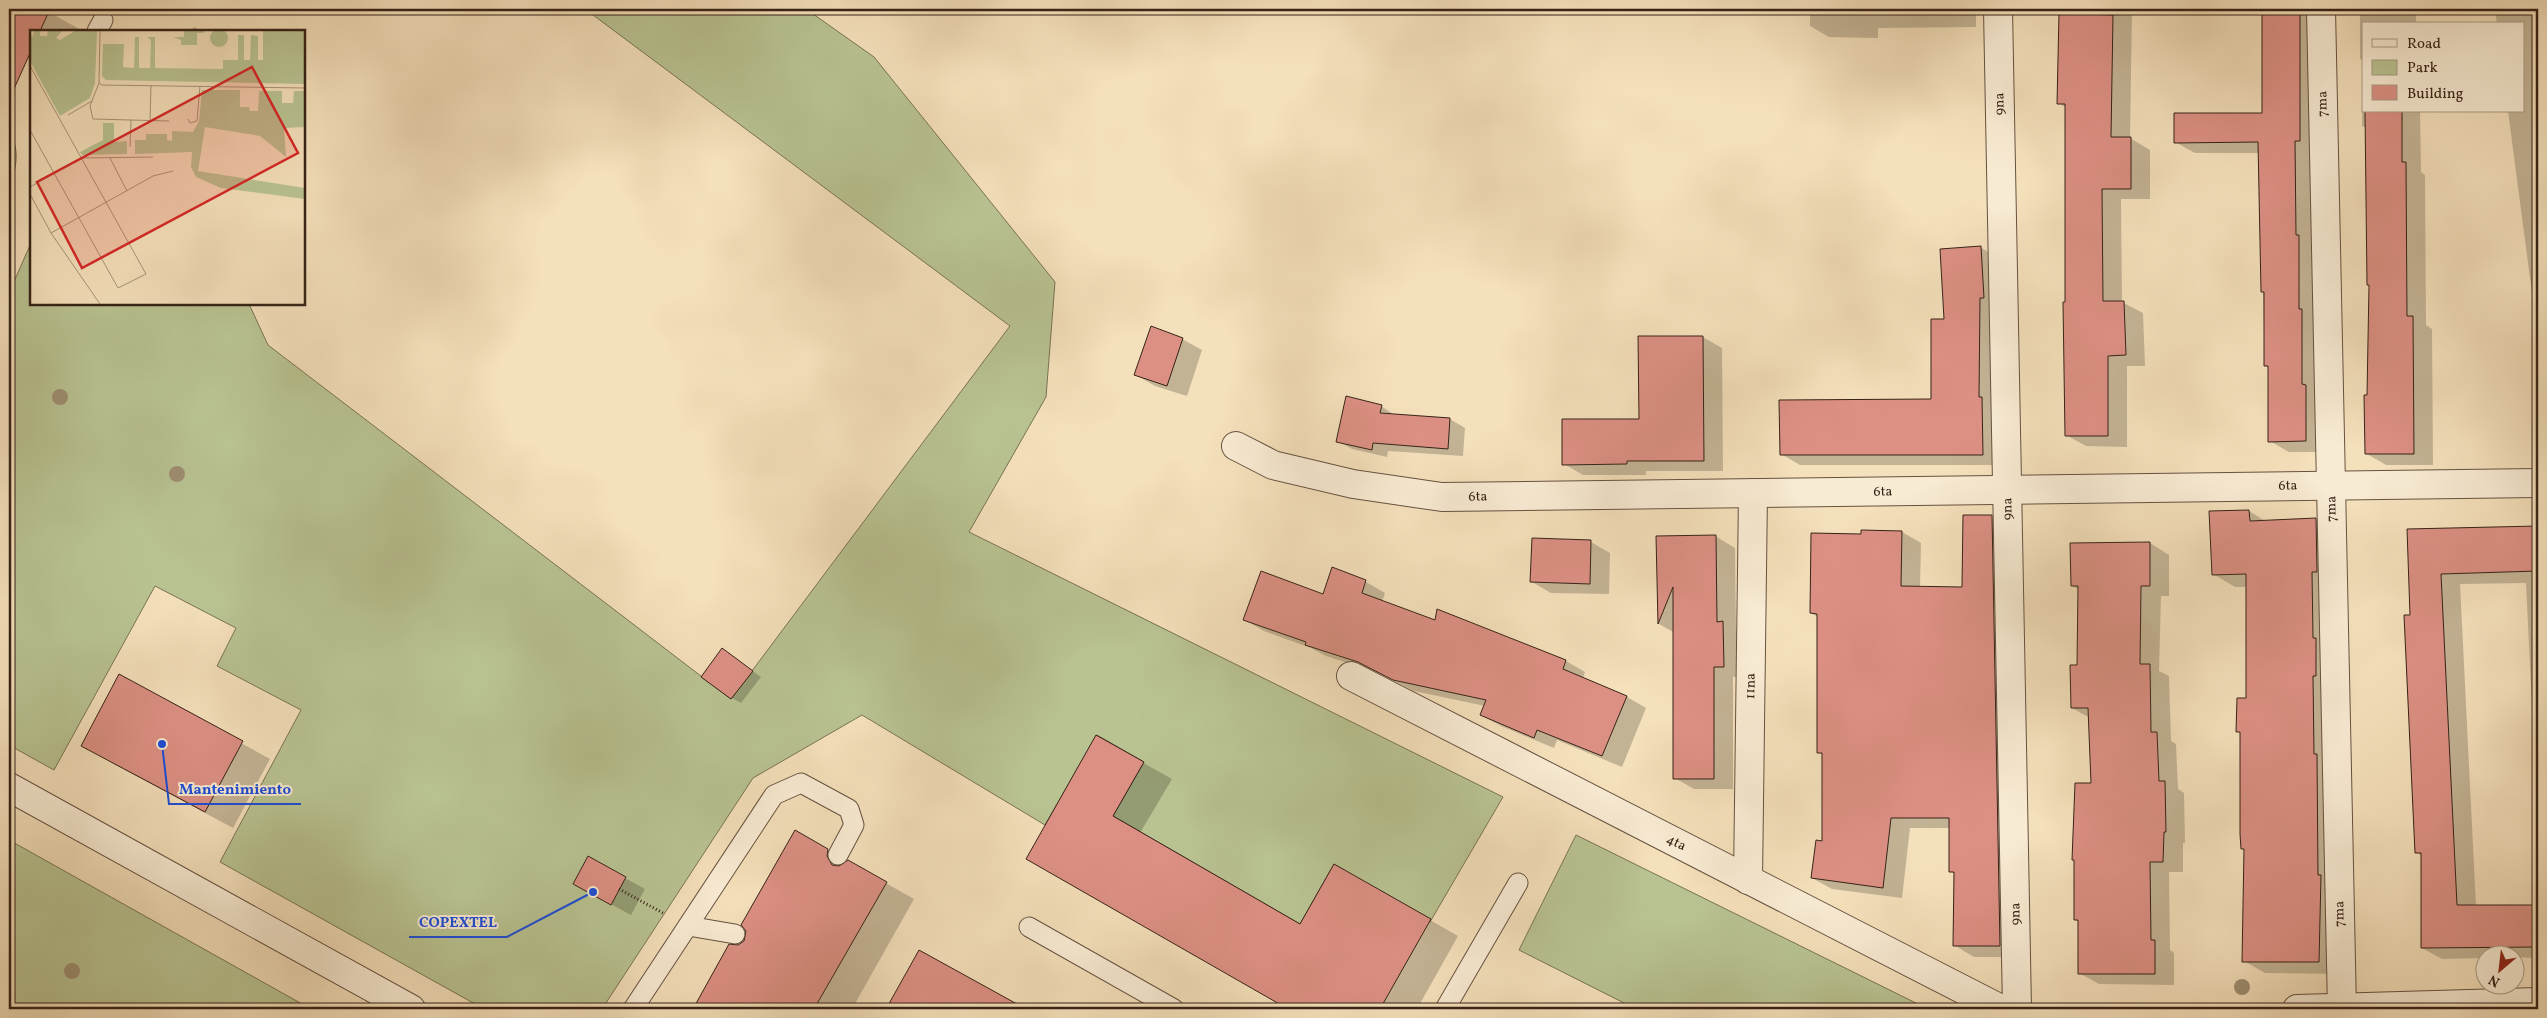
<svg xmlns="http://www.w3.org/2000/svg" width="2547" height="1018" font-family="Vollkorn,serif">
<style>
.green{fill:#b9c392;stroke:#787354}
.shadow{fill:#0003}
.building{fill:#dc9084;stroke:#362317}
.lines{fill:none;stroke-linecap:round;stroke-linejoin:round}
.service-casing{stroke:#665240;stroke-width:21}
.minor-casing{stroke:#665240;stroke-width:30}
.path{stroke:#362317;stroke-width:3;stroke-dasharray:1 2.5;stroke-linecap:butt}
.service{stroke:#f8ebd3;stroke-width:19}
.minor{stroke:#f8ebd3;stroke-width:28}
.tree{fill:#9e8e72}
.labels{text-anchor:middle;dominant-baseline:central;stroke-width:4;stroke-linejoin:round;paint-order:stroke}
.street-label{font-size:14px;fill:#362317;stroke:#f8ebd3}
.inset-road{fill:none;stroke:#a89479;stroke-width:1}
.view{fill:#d62828;fill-opacity:0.15;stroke:#d62828;stroke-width:2.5}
.inset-edge{fill:none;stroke:#362317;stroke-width:2.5}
.leader{fill:none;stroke:#1d4ed8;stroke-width:2}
.callout-dot{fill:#1d4ed8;stroke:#f8ebd3;stroke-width:2}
.callout-label{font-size:15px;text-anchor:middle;font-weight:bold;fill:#1d4ed8;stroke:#f8ebd3;stroke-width:4;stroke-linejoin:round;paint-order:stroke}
</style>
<rect width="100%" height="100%" fill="#f4e0bb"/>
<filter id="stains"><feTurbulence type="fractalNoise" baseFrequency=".004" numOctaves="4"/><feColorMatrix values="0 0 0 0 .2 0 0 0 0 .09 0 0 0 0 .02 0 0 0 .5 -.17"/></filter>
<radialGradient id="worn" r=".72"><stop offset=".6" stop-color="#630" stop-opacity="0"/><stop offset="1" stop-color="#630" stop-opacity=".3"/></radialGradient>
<g class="green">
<path d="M 585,9 L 806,9 L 874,57 L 1055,282 L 1046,397 L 969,532 L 1503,797 L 1430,922 L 1334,864 L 1300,924 L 1113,816 L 1144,762 L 1097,735 L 1045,825 L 862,715 L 753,778 L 602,1009 L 484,1009 L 220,862 L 301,710 L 217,666 L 236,628 L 155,586 L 54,770 L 9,745 L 9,293 L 31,243 L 31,304 L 249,304 L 268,345 L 731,699 L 1010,326 Z"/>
<path d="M 9,130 C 20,149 17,168 9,187 Z"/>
<path d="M 1576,835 L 1928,1009 L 1636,1009 L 1519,950 Z"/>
<path d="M 9,840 L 311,1009 L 9,1009 Z"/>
</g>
<g class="shadow">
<path d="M 9,9 L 43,9 L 83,31 L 31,31 L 31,60 L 9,50 Z"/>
<path d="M 1810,9 L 1976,9 L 1976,27 L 1878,28 L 1878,38 L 1829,37 L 1810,26 Z"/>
<path d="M 2060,9 L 2132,9 L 2130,138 L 2150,150 L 2150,199 L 2121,199 L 2122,302 L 2143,313 L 2145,366 L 2127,366 L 2127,447 L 2086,446 L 2066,435 L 2067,108 L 2058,103 Z"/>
<path d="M 2263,9 L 2313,9 L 2325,452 L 2289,452 L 2270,441 L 2269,368 L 2265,366 L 2259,153 L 2195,153 L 2175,142 L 2263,114 Z"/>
<path d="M 2360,9 L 2416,9 L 2416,22 L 2419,23 L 2363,24 L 2363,111 L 2420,111 L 2421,172 L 2425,175 L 2426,325 L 2432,329 L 2433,465 L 2386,465 L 2367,454 L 2370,285 L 2367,128 L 2362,126 L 2363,60 L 2360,59 Z"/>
<path d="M 2538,9 L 2538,339 L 2508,111 L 2523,111 L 2523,24 L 2497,24 L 2495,10 Z"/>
<path d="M 194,27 L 202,31 L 191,31 Z"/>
<path d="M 1980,247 L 2000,259 L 2002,465 L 1800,465 L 1781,454 L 1932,401 L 1945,320 Z"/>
<path d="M 1703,337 L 1722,348 L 1723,471 L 1646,471 L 1646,475 L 1583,475 L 1564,464 L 1640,420 Z"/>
<path d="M 1182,339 L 1202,350 L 1187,396 L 1155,386 L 1136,375 Z"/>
<path d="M 1381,406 L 1396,416 L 1450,419 L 1465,428 L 1463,456 L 1388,451 L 1387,457 L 1352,449 L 1338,441 Z"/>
<path d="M 2249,511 L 2267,522 L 2316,520 L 2337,532 L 2341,974 L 2265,973 L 2244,961 L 2245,849 L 2242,734 L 2238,731 L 2248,699 L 2248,587 L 2235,587 L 2213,574 Z"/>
<path d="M 1992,517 L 2011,528 L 2019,957 L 1974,957 L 1954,945 L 1955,874 L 1950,871 L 1951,828 L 1910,828 L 1902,898 L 1832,889 L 1812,878 L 1823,842 L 1823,755 L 1819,752 L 1818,617 L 1811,613 L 1862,535 L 1902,532 L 1921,543 L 1920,588 L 1963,588 Z"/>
<path d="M 2538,527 L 2538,831 L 2526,583 L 2460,584 L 2476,906 L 2538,906 L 2538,958 L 2484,956 L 2484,958 L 2442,959 L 2422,948 L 2422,856 L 2416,852 L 2409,530 Z"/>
<path d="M 1715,536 L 1735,548 L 1736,630 L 1742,634 L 1743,677 L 1733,677 L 1733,789 L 1694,789 L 1675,778 L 1675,633 L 1659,624 L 1658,537 Z"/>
<path d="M 1591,542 L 1610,553 L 1609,594 L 1551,593 L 1532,582 Z"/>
<path d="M 2150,543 L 2169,555 L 2169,596 L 2161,596 L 2159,671 L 2169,676 L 2171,741 L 2176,744 L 2178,789 L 2184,793 L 2185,843 L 2183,843 L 2183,872 L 2169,872 L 2170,950 L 2174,953 L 2174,985 L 2099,984 L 2079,973 L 2079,922 L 2075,919 L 2092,784 L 2090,718 L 2072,708 L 2078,667 L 2080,590 L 2072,586 Z"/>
<path d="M 1333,569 L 1366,582 L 1385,593 L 1382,602 L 1436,622 L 1438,610 L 1566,661 L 1585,672 L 1583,678 L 1627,697 L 1646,708 L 1622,767 L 1557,740 L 1554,748 L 1501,726 L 1481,715 L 1485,706 L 1414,691 L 1379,673 L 1326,656 L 1311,648 L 1264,631 L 1245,620 L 1324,595 Z"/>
<path d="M 723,650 L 761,677 L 741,703 L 732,698 Z"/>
<path d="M 119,676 L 270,759 L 233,828 L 110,762 Z"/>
<path d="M 1097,737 L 1172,779 L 1140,833 L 1300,925 L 1335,866 L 1458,936 L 1417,1009 L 1291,1009 L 1027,859 Z"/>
<path d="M 795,832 L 914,899 L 852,1009 L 694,1009 L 730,946 L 739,946 L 745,941 Z"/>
<path d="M 625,878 L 645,889 L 631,915 L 594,895 Z"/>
<path d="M 919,952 L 1023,1009 L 888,1009 Z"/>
</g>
<g class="building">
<path d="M 9,9 L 50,9 L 40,31 L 31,31 L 31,51 L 9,100 Z"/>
<path d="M 2262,9 L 2300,9 L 2300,141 L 2295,141 L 2296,235 L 2299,235 L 2299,309 L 2302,309 L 2302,384 L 2306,385 L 2306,441 L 2268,442 L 2268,366 L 2264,366 L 2264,292 L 2261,292 L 2258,142 L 2174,143 L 2174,113 L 2262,113 Z"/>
<path d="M 2059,13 L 2113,15 L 2111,137 L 2131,137 L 2131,189 L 2102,189 L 2103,301 L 2124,301 L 2126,355 L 2108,356 L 2108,436 L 2065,436 L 2063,302 L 2065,302 L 2065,104 L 2057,104 Z"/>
<path d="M 2365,111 L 2402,111 L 2402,162 L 2406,162 L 2407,316 L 2413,316 L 2414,454 L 2365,454 L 2364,395 L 2367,395 L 2369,285 L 2367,285 Z"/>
<path d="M 1981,246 L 1984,298 L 1980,298 L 1979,397 L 1982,397 L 1983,455 L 1780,455 L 1779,400 L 1931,399 L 1931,319 L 1944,319 L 1940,249 Z"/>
<path d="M 1151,326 L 1183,338 L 1167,386 L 1134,375 Z"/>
<path d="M 1638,336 L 1703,336 L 1704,461 L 1627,461 L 1627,464 L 1562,465 L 1562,419 L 1639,419 Z"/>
<path d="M 1346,396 L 1382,405 L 1380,413 L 1450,418 L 1448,449 L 1373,443 L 1372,450 L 1336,442 Z"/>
<path d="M 2249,510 L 2250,521 L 2316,518 L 2317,572 L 2312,572 L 2313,638 L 2316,638 L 2316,676 L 2313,676 L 2314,754 L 2317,754 L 2318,875 L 2321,875 L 2319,962 L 2242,962 L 2244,849 L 2241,849 L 2240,834 L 2240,732 L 2236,732 L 2237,698 L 2246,698 L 2246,574 L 2212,575 L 2209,511 Z"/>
<path d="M 1963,515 L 1992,515 L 2000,946 L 1953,946 L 1954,872 L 1949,872 L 1949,818 L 1891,818 L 1883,888 L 1811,878 L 1816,840 L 1822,841 L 1822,753 L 1817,753 L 1817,614 L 1810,613 L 1811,533 L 1861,534 L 1861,530 L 1902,531 L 1901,586 L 1962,587 Z"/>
<path d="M 2538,526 L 2538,571 L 2441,574 L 2457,905 L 2538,905 L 2538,947 L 2421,948 L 2421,853 L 2415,853 L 2404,615 L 2410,615 L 2407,529 Z"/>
<path d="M 1716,535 L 1717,622 L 1723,621 L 1724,667 L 1714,667 L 1714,779 L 1673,779 L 1673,587 L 1658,624 L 1656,536 Z"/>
<path d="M 1532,538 L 1591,540 L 1590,584 L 1530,582 Z"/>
<path d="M 2150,542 L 2150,586 L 2141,586 L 2140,664 L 2150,664 L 2151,732 L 2157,732 L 2159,781 L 2165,781 L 2166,832 L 2164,832 L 2163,862 L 2150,862 L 2151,940 L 2155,940 L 2155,974 L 2078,974 L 2078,920 L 2074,920 L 2074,860 L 2072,860 L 2075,783 L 2091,783 L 2088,708 L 2071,708 L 2070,665 L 2077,665 L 2078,586 L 2071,586 L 2070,543 Z"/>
<path d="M 1332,567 L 1366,580 L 1362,593 L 1435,620 L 1437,609 L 1566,660 L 1563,669 L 1627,696 L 1602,756 L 1537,730 L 1534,738 L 1480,715 L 1486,700 L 1393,680 L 1358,662 L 1305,645 L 1306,642 L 1243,620 L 1261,571 L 1323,594 Z"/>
<path d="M 722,648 L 753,671 L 731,699 L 701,677 Z"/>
<path d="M 119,674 L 243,741 L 205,812 L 81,746 Z"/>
<path d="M 1096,735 L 1144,762 L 1113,816 L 1300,924 L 1334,864 L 1431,919 L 1380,1009 L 1288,1009 L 1026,859 Z"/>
<path d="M 795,830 L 828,849 L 827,856 L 832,865 L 839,866 L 848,860 L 887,882 L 814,1009 L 693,1009 L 729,944 L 738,945 L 744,941 L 746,931 L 741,925 Z"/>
<path d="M 588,856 L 626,877 L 611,905 L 573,884 Z"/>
<path d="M 919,950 L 1026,1009 L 886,1009 Z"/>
</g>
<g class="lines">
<defs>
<g id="service">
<path d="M 97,31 L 103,20"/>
<path d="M 688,926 L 735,934"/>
<path d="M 1029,927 L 1174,1009"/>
<path d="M 633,1009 L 774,795 L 801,783 L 849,809 L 854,825 L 838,855"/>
<path d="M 1445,1009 L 1518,883"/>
</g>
<g id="minor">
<path d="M 1998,9 L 2017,1009"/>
<path d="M 2321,9 L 2342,1009"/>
<path d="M 1236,446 L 1273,465 L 1353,484 L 1442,497 L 2538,483"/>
<path d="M 1351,676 L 2001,1009"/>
<path d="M 9,787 L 411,1009"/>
<path d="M 1748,880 L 1753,493"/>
<path d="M 2297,1009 L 2538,1002"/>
</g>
</defs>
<use href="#service" class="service-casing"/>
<use href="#minor" class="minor-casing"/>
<path class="path" d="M 619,889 L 663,913"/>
<use href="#service" class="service"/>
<use href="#minor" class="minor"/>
</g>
<g class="tree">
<circle cx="60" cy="397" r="8"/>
<circle cx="177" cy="474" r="8"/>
<circle cx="72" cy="971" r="8"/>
<circle cx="2242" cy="987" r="8"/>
</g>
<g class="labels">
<g class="street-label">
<text transform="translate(2000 104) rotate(-91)">9na</text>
<text transform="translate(2323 104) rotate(-91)">7ma</text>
<text transform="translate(2288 486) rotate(-1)">6ta</text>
<text transform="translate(1883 492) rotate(-1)">6ta</text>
<text transform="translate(1478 497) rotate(-1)">6ta</text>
<text transform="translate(2008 509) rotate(-91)">9na</text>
<text transform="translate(2332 509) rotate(-91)">7ma</text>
<text transform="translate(1751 686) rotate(-89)">11na</text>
<text transform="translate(1676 843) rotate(27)">4ta</text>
<text transform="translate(2016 914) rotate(-91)">9na</text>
<text transform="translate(2340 914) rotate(-91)">7ma</text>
</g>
</g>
<g transform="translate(30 30)">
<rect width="275" height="275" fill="#f4e0bb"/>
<path d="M180 8a9 9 0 1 1 18 0a9 9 0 1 1-18 0ZM 4,1 L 10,1 L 10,6 L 17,6 L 18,1 L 32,1 L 26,8 L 30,10 L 45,1 L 67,1 L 65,53 L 60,68 L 30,86 L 0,31 L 0,6 L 3,6 ZM 154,1 L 174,1 L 174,3 L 167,3 L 167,15 L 151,15 L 151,10 L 143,7 L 154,7 ZM 219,1 L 275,1 L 275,54 L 76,50 L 72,46 L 73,14 L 94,14 L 93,37 L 104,38 L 105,7 L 109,7 L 109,38 L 120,38 L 121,10 L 117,7 L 125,7 L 125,38 L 193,39 L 193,30 L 208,30 L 208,5 L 214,5 L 214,30 L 220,30 L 221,5 L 228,6 L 228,30 L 233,30 L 233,1 ZM 172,60 L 210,60 L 210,77 L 219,77 L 220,81 L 228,81 L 229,61 L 252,61 L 252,73 L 263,73 L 264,61 L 275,61 L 275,97 L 254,98 L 256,127 L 230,106 L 175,97 L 168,141 L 275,158 L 275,169 L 191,158 L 166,147 L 161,137 L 162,122 L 105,124 L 105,110 L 116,110 L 116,104 L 137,104 L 137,110 L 142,111 L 142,101 L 163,102 L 169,91 ZM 73,93 L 84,93 L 84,112 L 97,111 L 97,124 L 52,125 L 50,122 L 73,110 Z" fill="#b9c392"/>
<path class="inset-road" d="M 70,1 L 69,53 L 72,55 L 275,58M 0,36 L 116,244 L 88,258 L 0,100M 69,53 L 60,76 L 63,89 L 139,91M 38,85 L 62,71M 158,89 L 160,93 L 167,91 L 170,56M 120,91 L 121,55M 100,117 L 101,90M 80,128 L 97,161M 0,157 L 51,128 L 123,127M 0,164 L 21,203 L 70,274M 21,203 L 123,146 L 143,141"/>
<path class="view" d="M 222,37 L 268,123 L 52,238 L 7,152 Z"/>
<rect width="275" height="275" class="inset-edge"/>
</g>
<path class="leader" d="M162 744L169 804H301M593 892L507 937H409"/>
<g class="callout-dot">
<circle cx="162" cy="744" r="5"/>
<circle cx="593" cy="892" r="5"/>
</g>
<g class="callout-label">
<text x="235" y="794">Mantenimiento</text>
<text x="458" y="927">COPEXTEL</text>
</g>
<rect width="2547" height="1018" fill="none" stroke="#f4e0bb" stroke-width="30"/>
<rect x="10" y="10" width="2527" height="998" fill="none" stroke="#362317" stroke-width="2.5"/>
<rect x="15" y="15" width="2517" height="988" fill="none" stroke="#362317"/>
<rect x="2362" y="22" width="162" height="90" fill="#f8ebd3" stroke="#aa9b88"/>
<rect x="2372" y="39" width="25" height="8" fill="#f8ebd3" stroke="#aa9b88"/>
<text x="2407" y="48" font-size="15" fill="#362317">Road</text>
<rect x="2372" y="60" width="25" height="15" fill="#b9c392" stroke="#aa9b88"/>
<text x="2407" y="72" font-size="15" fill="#362317">Park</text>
<rect x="2372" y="85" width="25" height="15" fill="#dc9084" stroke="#aa9b88"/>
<text x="2407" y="98" font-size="15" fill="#362317">Building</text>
<g transform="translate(2500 970) rotate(208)"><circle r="24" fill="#f8ebd3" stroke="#aa9b88"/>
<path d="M0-4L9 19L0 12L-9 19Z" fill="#8f2418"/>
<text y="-8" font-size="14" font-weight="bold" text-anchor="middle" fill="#362317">N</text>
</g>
<rect width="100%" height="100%" filter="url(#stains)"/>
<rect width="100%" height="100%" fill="url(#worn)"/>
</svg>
